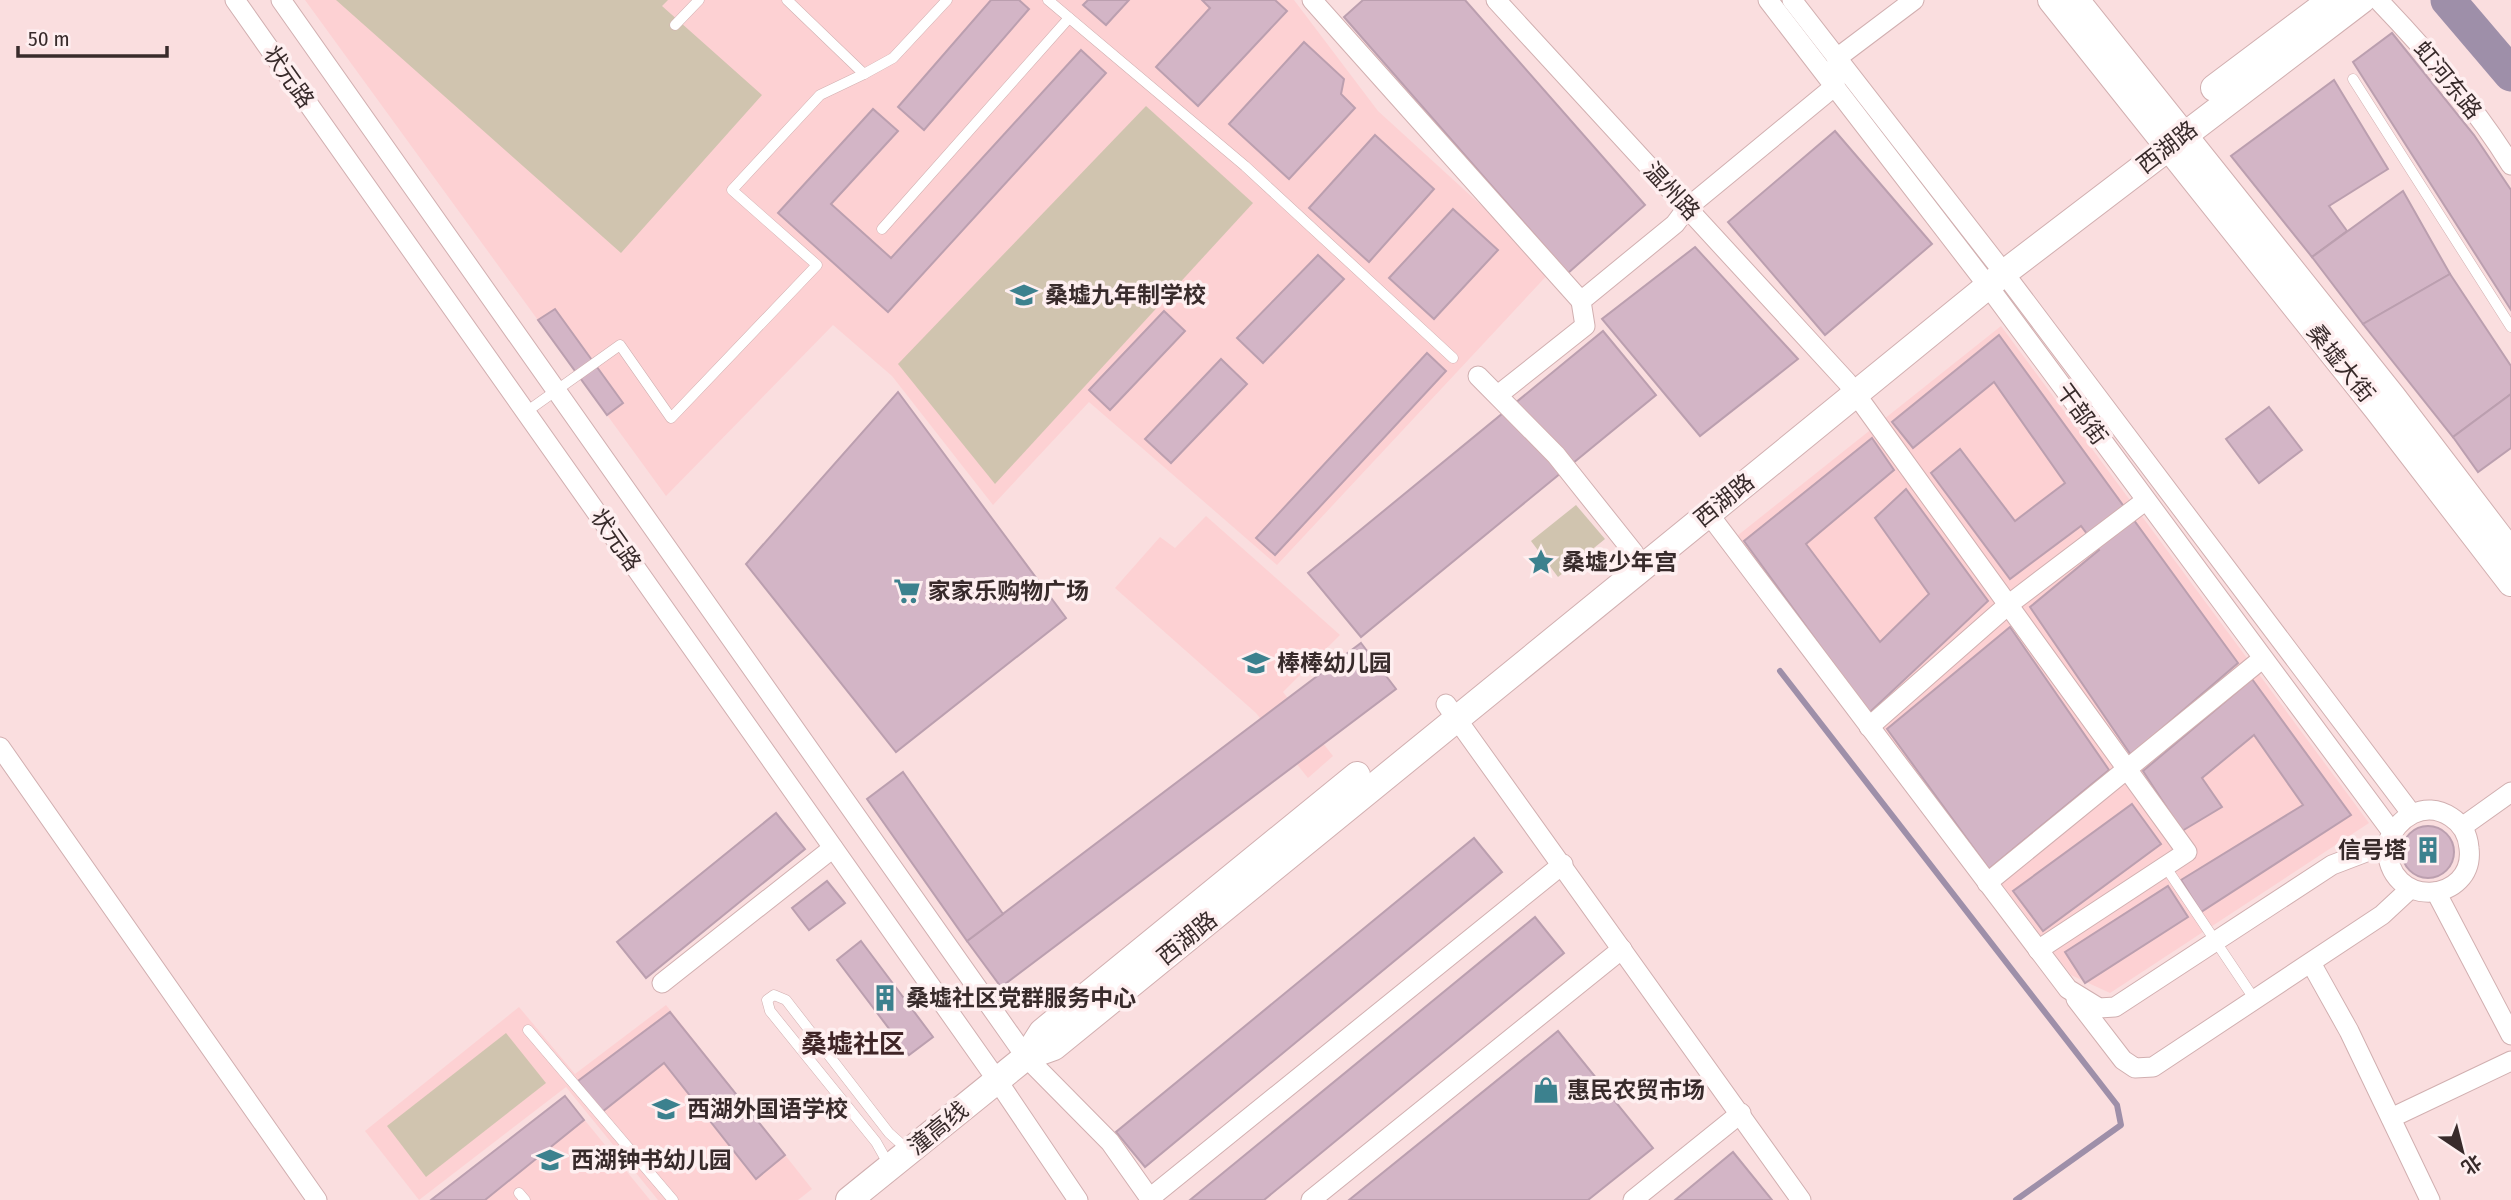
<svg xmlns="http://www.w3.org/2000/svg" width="2511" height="1200" font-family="'Fira Sans Condensed','Noto Sans SC',sans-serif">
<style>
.built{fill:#fdd1d3}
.green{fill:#d0c4af}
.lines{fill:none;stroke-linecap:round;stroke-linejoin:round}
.stream{stroke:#9e8fa9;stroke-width:6}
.river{stroke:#9e8fa9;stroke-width:35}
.building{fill:#d3b5c6;stroke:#bb9faf;stroke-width:2}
.lane-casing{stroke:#d1afb0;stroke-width:11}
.street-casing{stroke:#d1afb0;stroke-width:21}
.secondary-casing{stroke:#d1afb0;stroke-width:28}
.lane{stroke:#fff;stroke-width:10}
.street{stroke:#fff;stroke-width:19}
.secondary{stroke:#fff;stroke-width:26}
.labels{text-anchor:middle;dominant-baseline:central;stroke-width:7;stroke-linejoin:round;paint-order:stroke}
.street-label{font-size:23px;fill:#382b2b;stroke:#feeff0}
.poi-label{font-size:23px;font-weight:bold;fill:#382b2b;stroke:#feeff0;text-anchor:start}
.quarter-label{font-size:26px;font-weight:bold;fill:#3f2527;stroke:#feeff0}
</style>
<rect width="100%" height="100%" fill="#fadedf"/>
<g class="built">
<path d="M 305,0 L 1294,0 L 1378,111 L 1552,270 L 1277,565 L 1089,402 L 993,505 L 892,376 L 833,325 L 666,496 Z"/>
<path d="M 2001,326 L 2369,823 L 2110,993 L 2071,975 L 1737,536 Z"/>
<path d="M 1206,516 L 1340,635 L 1283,692 L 1333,756 L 1308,778 L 1256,713 L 1115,588 L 1160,537 L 1175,548 Z"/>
<path d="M 666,1005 L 812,1189 L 798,1200 L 658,1200 L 566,1087 L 419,1200 L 365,1131 L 519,1007 L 575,1074 Z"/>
<path d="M 565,1096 L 650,1200 L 431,1200 Z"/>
</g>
<g class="green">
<path d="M 336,0 L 668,0 L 662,6 L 762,95 L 621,253 Z"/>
<path d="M 1146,106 L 1253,203 L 995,484 L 898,364 Z"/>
<path d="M 1576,505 L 1605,539 L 1558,577 L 1531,541 Z"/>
<path d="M 506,1033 L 546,1083 L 426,1177 L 387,1126 Z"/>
</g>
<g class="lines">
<path class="stream" d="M 1780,671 L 2117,1105 L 2121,1125 L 2016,1200"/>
<path class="river" d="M 2448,0 L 2511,74"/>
</g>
<g class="building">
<path d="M 991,0 L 1019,0 L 1029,9 L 924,130 L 898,107 Z"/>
<path d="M 1088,0 L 1129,0 L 1106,25 L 1083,5 Z"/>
<path d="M 1202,0 L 1275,0 L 1287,11 L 1198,106 L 1156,67 L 1210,8 Z"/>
<path d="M 1363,0 L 1465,0 L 1645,205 L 1568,273 L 1344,17 Z"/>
<path d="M 2392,33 L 2474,135 L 2511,190 L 2511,310 L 2353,62 Z"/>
<path d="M 1304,42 L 1344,79 L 1341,94 L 1355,108 L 1289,179 L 1229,124 Z"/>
<path d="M 1081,50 L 1106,73 L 888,312 L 778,213 L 873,109 L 898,131 L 831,204 L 891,258 Z"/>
<path d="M 2334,80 L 2388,169 L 2329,206 L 2347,231 L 2312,257 L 2231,156 Z"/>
<path d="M 1835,131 L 1932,244 L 1825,335 L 1728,222 Z"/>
<path d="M 1375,135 L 1434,189 L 1369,262 L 1309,208 Z"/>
<path d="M 2403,191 L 2450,274 L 2363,324 L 2312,257 Z"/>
<path d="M 1453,209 L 1498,250 L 1434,319 L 1389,278 Z"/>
<path d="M 1695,247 L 1798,359 L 1700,436 L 1602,319 Z"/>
<path d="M 1318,255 L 1344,279 L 1263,363 L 1237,338 Z"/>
<path d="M 2450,274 L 2511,366 L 2511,394 L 2453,437 L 2363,324 Z"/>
<path d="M 555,309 L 623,403 L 607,415 L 538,320 Z"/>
<path d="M 1164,311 L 1185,331 L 1110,410 L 1089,390 Z"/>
<path d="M 1603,331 L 1656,395 L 1361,637 L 1308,573 Z"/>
<path d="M 1999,335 L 2238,663 L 2131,755 L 2030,607 L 2099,550 L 2081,526 L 2010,579 L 1931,473 L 1960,449 L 2015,521 L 2065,483 L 1994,382 L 1913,448 L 1892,422 Z"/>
<path d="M 1427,353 L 1446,371 L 1275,555 L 1256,538 Z"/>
<path d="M 1221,359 L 1247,384 L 1171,463 L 1145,439 Z"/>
<path d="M 898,392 L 1066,618 L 896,752 L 746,564 Z"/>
<path d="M 2511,394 L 2511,448 L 2478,472 L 2453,437 Z"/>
<path d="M 2269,407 L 2302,450 L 2259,483 L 2226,439 Z"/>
<path d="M 1872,438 L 1894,470 L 1806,544 L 1880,642 L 1929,594 L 1875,518 L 1906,489 L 1988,601 L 1869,713 L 1744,541 Z"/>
<path d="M 2010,627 L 2109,770 L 1989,869 L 1887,729 Z"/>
<path d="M 1361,643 L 1396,689 L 1001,987 L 967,941 Z"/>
<path d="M 2252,679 L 2351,815 L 2201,912 L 2181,880 L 2303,805 L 2254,735 L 2202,778 L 2222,807 L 2182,831 L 2143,771 Z"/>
<path d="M 903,772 L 1003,914 L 967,941 L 867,799 Z"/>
<path d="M 2132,804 L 2161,844 L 2043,931 L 2013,891 Z"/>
<path d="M 776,813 L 805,849 L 646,978 L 617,942 Z"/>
<circle cx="2428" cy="852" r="26"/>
<path d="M 1474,838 L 1502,872 L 1145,1167 L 1116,1132 Z"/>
<path d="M 827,881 L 845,903 L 809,930 L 792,908 Z"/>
<path d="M 2168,886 L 2188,917 L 2085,983 L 2065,952 Z"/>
<path d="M 1535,917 L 1564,953 L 1264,1200 L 1190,1200 Z"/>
<path d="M 861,941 L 933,1037 L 909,1055 L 837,960 Z"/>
<path d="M 670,1012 L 785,1155 L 756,1179 L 664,1063 L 602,1112 L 578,1081 Z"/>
<path d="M 1558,1031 L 1653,1148 L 1588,1200 L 1349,1200 Z"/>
<path d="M 565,1096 L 584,1120 L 485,1200 L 431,1200 Z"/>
<path d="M 1733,1152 L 1772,1200 L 1675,1200 Z"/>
</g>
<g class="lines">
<defs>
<g id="lane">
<path d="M 787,0 L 864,74 L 893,58 L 947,0"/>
<path d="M 1048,0 L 1245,166 L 1453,358"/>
<path d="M 675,25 L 699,0"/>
<path d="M 2353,79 L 2511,327"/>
<path d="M 882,229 L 1069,18"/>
<path d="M 526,412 L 620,345 L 671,418 L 817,265 L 732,190 L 820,95 L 864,74"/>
<path d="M 2165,866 L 2255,1000"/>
<path d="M 528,1030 L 673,1200"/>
<path d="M 889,1165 L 876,1142 L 770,1011 L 767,1000 L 774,995 L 786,1000 L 889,1133 L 909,1151"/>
<path d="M 519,1193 L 525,1200"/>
</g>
<g id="street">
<path d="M 235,0 L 997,1080 L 1078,1200"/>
<path d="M 281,0 L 1026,1057 L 1110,1142 L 1151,1200"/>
<path d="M 1312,0 L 1581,301"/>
<path d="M 1496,0 L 1847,382 L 2187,852 L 2038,950"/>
<path d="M 1768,0 L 1988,286 L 2392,832"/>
<path d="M 1792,0 L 2004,273 L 2411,813"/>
<path d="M 2378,0 C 2427,51 2474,105 2511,165"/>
<path d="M 1478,376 L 1556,455 L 1634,553"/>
<path d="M 1498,395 L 1585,326 L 1581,301 L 1675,224 L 1687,208 L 1835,86 L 1837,58 L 1914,0"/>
<path d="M 1708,513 L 2068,989 L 2099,1008 L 2115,1007 L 2332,865 L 2387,844 C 2397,818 2424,799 2451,817 C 2462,824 2468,835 2469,848 C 2476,903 2386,912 2387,844"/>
<path d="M 1446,704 L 1801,1200"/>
<path d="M 1869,727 L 2008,605 L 2145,501"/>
<path d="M 0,747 L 317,1200"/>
<path d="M 2462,827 L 2511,792"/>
<path d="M 1987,883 L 2262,659"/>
<path d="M 2436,892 L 2511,1035"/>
<path d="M 2311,963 L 2349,1031 L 2430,1200"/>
<path d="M 662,983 L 833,848"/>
<path d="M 2076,999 L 2123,1060 L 2135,1068 L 2153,1067 L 2382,915 L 2410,889"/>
<path d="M 2391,1118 L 2511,1061"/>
<path d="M 1150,1198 L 1563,864"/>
<path d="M 1311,1200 L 1622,949"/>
<path d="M 1633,1200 L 1741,1113"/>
</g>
<g id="secondary">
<path d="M 2051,0 L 2377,409 L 2511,583"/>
<path d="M 2076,0 L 2393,397 L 2511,552"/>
<path d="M 2214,88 L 2331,0"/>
<path d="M 1026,1057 L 1042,1032 L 1357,775"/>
<path d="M 849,1200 L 1026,1057 L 1054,1047 L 2004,273 L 2362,0"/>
</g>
</defs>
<use href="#lane" class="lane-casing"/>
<use href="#street" class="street-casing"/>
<use href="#secondary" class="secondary-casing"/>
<use href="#lane" class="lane"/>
<use href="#street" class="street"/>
<use href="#secondary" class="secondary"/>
</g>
<defs>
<symbol id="school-bare" viewBox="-9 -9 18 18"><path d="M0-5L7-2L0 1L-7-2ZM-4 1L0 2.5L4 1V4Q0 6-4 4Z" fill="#3c818e" stroke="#feeff0" stroke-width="2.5" paint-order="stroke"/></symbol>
<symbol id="sight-bare" viewBox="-9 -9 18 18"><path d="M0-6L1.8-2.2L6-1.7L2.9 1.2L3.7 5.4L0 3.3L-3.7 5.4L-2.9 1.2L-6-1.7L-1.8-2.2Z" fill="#3c818e" stroke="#feeff0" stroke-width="2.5" paint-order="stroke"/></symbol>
<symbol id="supermarket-bare" viewBox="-9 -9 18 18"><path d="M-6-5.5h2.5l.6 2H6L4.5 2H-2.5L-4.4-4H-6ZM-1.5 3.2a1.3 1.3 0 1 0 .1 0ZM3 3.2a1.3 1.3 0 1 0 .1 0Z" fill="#3c818e" stroke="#feeff0" stroke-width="2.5" paint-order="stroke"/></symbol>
<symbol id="building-bare" viewBox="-9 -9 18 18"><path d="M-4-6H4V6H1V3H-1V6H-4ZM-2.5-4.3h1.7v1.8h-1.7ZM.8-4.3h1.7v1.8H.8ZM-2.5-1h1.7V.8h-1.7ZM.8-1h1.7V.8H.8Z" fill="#3c818e" stroke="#feeff0" stroke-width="2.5" paint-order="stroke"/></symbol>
<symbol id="shop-bare" viewBox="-9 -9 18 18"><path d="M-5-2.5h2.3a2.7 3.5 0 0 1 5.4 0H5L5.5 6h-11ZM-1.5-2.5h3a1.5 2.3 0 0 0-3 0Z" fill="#3c818e" stroke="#feeff0" stroke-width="2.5" paint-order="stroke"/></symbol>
</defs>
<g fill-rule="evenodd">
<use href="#school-bare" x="1005" y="276" width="38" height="38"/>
<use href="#sight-bare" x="1522" y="543" width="38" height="38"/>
<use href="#supermarket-bare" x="888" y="572" width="38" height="38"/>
<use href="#school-bare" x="1237" y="644" width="38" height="38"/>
<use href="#building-bare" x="2409" y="831" width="38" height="38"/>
<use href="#building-bare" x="866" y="979" width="38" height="38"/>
<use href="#shop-bare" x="1527" y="1071" width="38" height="38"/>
<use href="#school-bare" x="647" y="1090" width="38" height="38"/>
<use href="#school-bare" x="531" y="1141" width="38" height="38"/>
</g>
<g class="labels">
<g class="street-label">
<text transform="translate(289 77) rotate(55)">状元路</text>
<text transform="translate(2448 80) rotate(51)">虹河东路</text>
<text transform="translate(2167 147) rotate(-38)">西湖路</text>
<text transform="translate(1672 191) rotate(47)">温州路</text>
<text transform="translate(2341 363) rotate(51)">桑墟大街</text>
<text transform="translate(2082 414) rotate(54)">干部街</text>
<text transform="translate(1724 500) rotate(-39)">西湖路</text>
<text transform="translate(616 540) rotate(55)">状元路</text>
<text transform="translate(1187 938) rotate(-39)">西湖路</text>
<text transform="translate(938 1128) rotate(-39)">潼高线</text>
</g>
<g class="poi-label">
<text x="1045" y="295">桑墟九年制学校</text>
<text x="1562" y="562">桑墟少年宫</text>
<text x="928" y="591">家家乐购物广场</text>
<text x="1277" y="663">棒棒幼儿园</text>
<text x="2407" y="850" text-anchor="end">信号塔</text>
<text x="906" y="998">桑墟社区党群服务中心</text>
<text x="1567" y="1090">惠民农贸市场</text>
<text x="687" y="1109">西湖外国语学校</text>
<text x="571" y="1160">西湖钟书幼儿园</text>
</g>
<g class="quarter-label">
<text x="853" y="1044">桑墟社区</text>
</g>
</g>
<g transform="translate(2462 1151) rotate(145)" stroke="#feeff0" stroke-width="5" paint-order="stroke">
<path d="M0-5L12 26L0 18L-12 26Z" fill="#382b2b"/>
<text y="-10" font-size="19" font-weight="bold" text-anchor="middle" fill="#382b2b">北</text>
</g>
<path d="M18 46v10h149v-10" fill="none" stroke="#382b2b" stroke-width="3.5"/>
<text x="28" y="46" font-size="21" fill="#382b2b" stroke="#feeff0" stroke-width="5" paint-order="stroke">50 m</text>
</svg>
